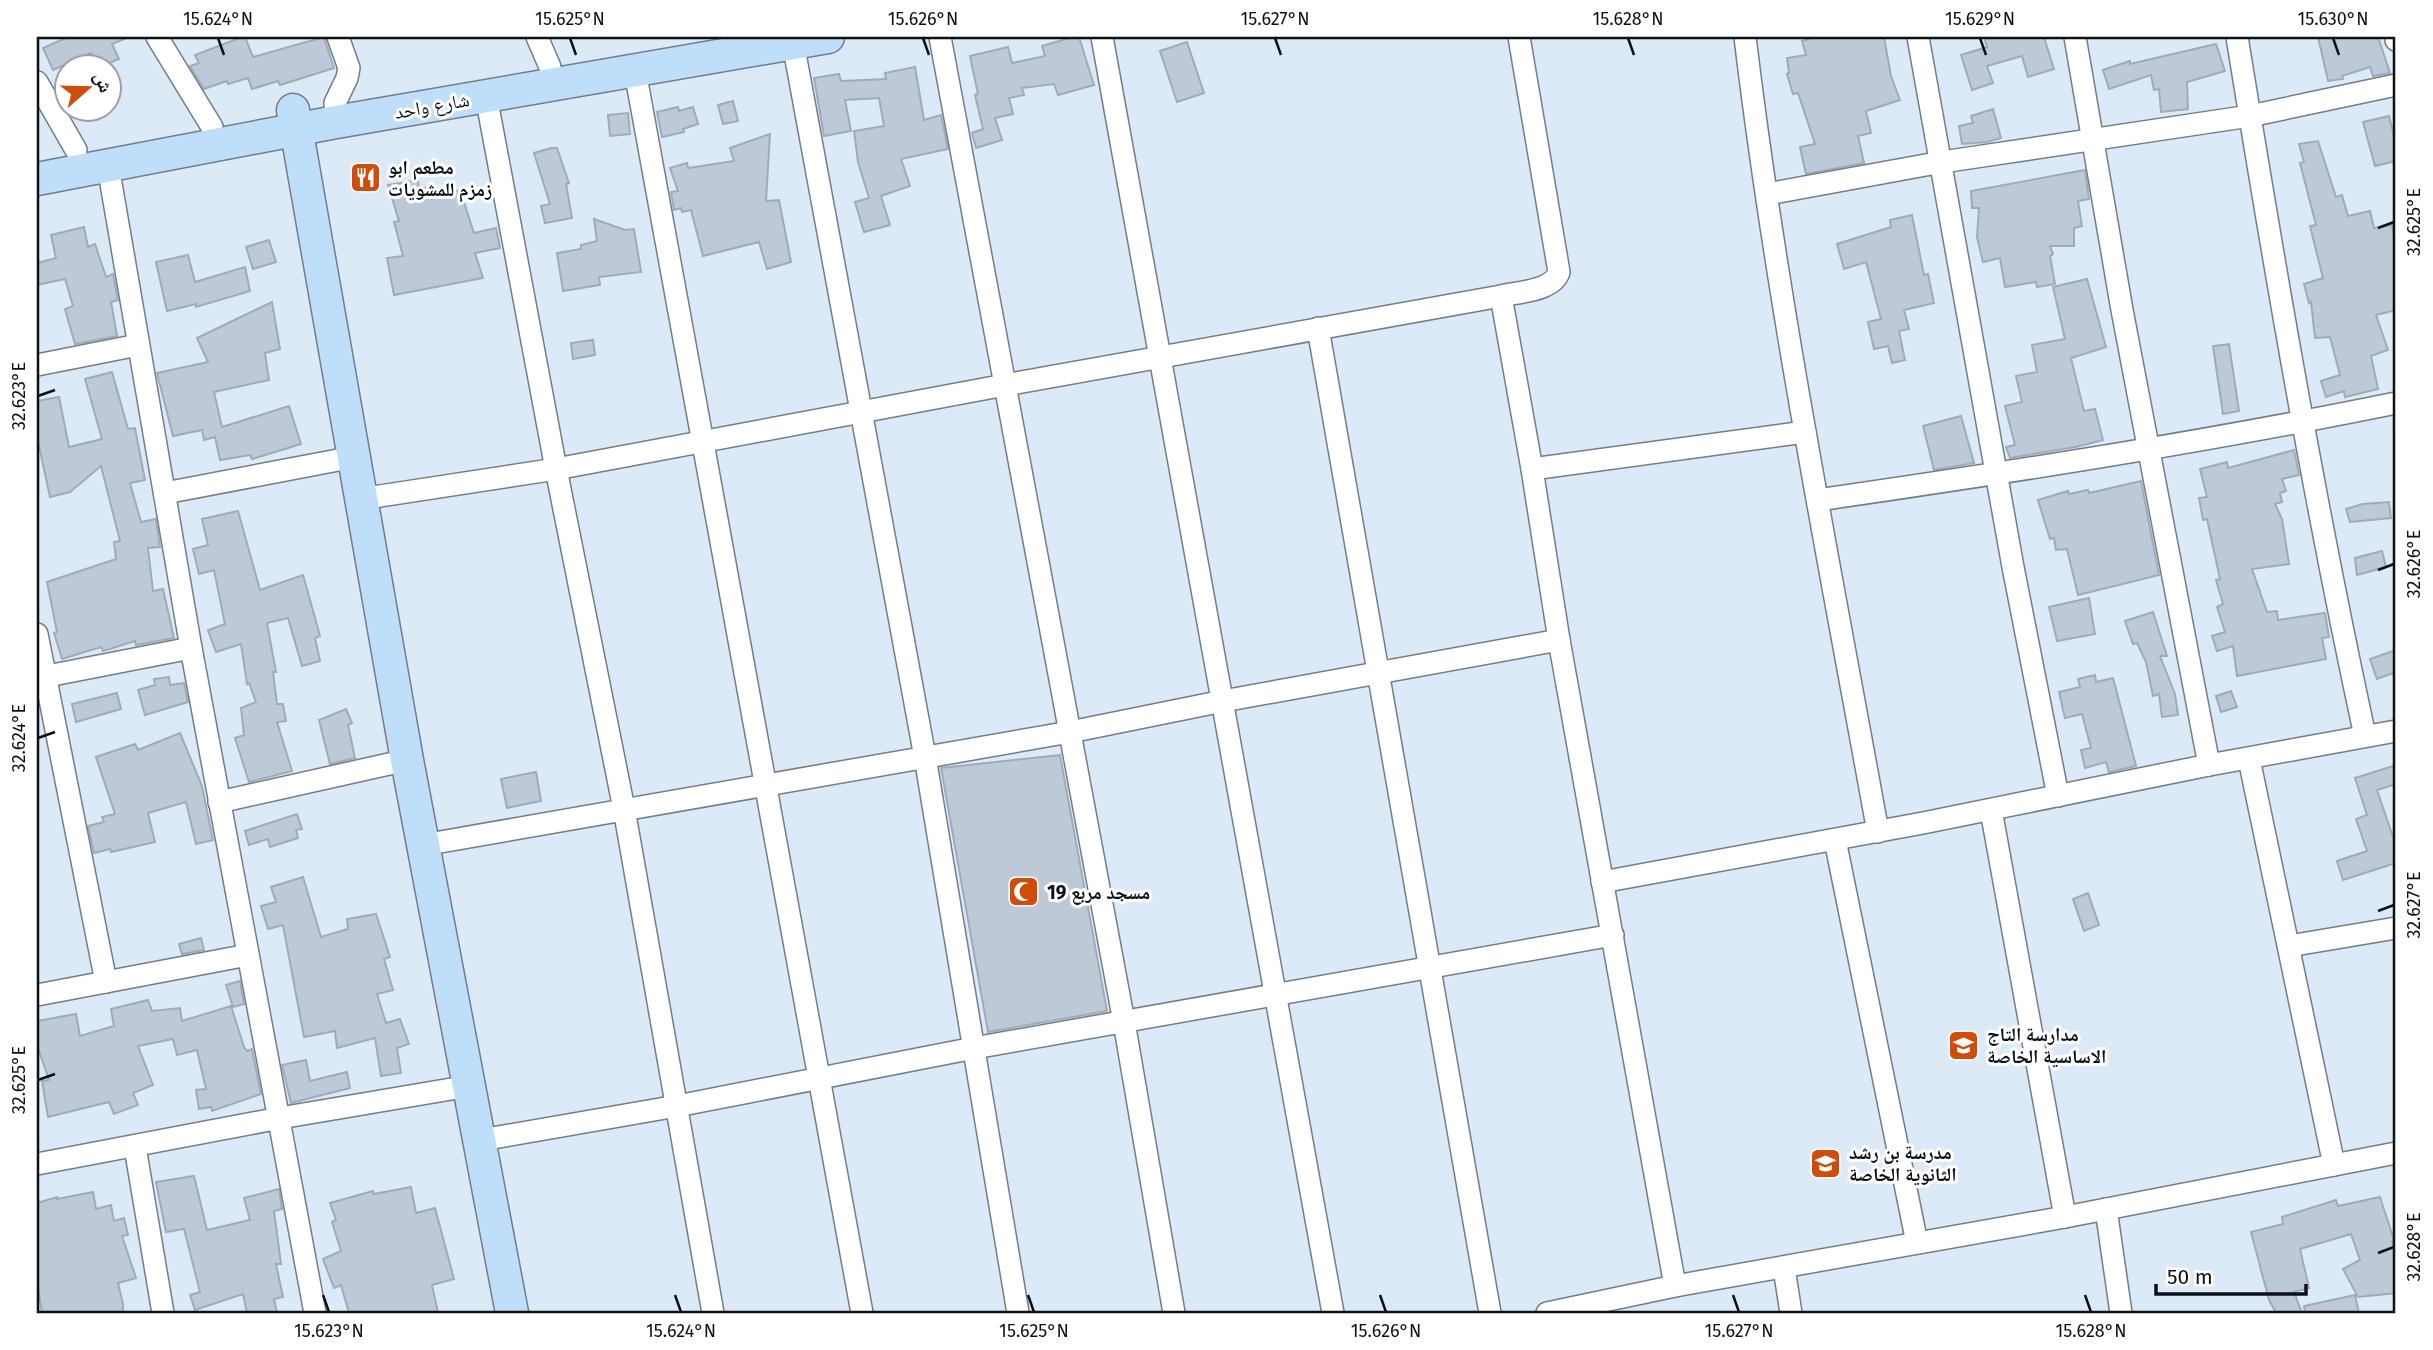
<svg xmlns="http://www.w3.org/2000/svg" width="2433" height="1350" font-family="'Fira Sans','Noto Naskh Arabic',sans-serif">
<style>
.building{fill:#bdc9d6;stroke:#a0abb8;stroke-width:2}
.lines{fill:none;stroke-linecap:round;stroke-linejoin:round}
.street-casing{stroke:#727d8a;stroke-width:24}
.secondary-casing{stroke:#727d8a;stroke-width:35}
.street{stroke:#fff;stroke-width:21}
.secondary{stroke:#bedefa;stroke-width:32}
.ticks{fill:none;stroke:#0d1116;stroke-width:2.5}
.labels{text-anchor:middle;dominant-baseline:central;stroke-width:6;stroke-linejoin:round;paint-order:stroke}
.street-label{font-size:19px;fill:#0d1116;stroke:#fff}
.poi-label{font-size:19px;font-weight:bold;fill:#0d1116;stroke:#fff;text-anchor:start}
.neatline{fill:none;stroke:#0d1116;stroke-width:2.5}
.ticks-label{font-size:18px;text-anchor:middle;fill:#0d1116}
</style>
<rect width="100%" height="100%" fill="#dce9f7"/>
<g class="building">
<path d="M 68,37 L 129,37 L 112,44 L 119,59 L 102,66 L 97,66 L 91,53 L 53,70 L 43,48 Z"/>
<path d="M 242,37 L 245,37 L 253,57 L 324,37 L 334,68 L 280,85 L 278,81 L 252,89 L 248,78 L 228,84 L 227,81 L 204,89 L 190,66 L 199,63 L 195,55 Z"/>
<path d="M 1073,37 L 1079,37 L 1094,85 L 1058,95 L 1054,84 L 1022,88 L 1024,95 L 1009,98 L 1013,114 L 995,118 L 1002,140 L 976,148 L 972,133 L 983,129 L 975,95 L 978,94 L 970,56 L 1008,47 L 1012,63 L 1045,56 L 1042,46 Z"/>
<path d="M 1815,37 L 1884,37 L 1891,76 L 1900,100 L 1866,111 L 1871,133 L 1858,136 L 1864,163 L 1806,174 L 1800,147 L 1815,144 L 1798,93 L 1793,94 L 1787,74 L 1789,73 L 1787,58 L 1806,55 L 1802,41 Z"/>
<path d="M 1984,37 L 2044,37 L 2054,69 L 2028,77 L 2022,56 L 1987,66 L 1993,83 L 1972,90 L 1961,55 L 1987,47 Z"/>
<path d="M 2318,37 L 2378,37 L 2390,73 L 2373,76 L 2370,67 L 2342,76 L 2343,79 L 2328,81 Z"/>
<path d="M 1187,42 L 1204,93 L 1177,102 L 1160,51 Z"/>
<path d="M 2216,44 L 2225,71 L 2187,82 L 2188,109 L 2161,112 L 2159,89 L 2154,90 L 2151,75 L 2109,89 L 2103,70 L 2130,61 L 2130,64 Z"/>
<path d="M 915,67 L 924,120 L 941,115 L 948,149 L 901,159 L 910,186 L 881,196 L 890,225 L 864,232 L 855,202 L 869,198 L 858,162 L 854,131 L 884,126 L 879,98 L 845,100 L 851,131 L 824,136 L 814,78 L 839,74 L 841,81 L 886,79 L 885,73 Z"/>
<path d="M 733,101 L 738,121 L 723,124 L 718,105 Z"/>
<path d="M 678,107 L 679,111 L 693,107 L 698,124 L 683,129 L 684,132 L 662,137 L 657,112 Z"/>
<path d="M 1993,109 L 2001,138 L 1987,142 L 1962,144 L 1959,126 L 1973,123 L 1971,116 Z"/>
<path d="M 628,113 L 630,134 L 610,136 L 608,115 Z"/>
<path d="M 2389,116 L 2396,144 L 2396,161 L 2375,166 L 2363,122 Z"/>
<path d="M 770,134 L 766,201 L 779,200 L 791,262 L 767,269 L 759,242 L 703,256 L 691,210 L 682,212 L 681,208 L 674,210 L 671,192 L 678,191 L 670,168 L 687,163 L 688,168 L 734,161 L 730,148 Z"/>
<path d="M 2318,141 L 2336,197 L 2342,195 L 2348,216 L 2370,211 L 2374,228 L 2392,225 L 2396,249 L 2396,310 L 2376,315 L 2388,350 L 2371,356 L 2378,389 L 2345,397 L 2344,391 L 2326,397 L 2321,381 L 2340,375 L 2330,337 L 2315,338 L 2311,302 L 2309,303 L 2304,284 L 2323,278 L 2310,226 L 2316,225 L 2300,163 L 2304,162 L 2299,144 Z"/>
<path d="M 551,148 L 557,148 L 569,183 L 566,184 L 572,218 L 545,223 L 541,206 L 550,204 L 534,153 Z"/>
<path d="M 2085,170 L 2089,199 L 2078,201 L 2082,226 L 2074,228 L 2074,246 L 2050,246 L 2053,254 L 2050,256 L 2055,284 L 2037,287 L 2036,282 L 2005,287 L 2000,258 L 1983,262 L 1977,237 L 1979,208 L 1972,208 L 1971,191 Z"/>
<path d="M 418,180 L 419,189 L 429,187 L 432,199 L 460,190 L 474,233 L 496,228 L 500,248 L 475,253 L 483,278 L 394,295 L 387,258 L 403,256 L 394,222 L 399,221 L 388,185 Z"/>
<path d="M 1912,215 L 1924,275 L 1928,274 L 1934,303 L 1904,310 L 1909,329 L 1899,331 L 1905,360 L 1892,363 L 1888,346 L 1874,349 L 1868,322 L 1881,319 L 1866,262 L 1844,269 L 1837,244 L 1891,227 L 1890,220 Z"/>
<path d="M 594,219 L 625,230 L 634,229 L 641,272 L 599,277 L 600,285 L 563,291 L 557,253 L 581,249 L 581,245 L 597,241 Z"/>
<path d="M 84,227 L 88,247 L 95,244 L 106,277 L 113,274 L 118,300 L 111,302 L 117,336 L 75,344 L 65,309 L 73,306 L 65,279 L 37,285 L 37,263 L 56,258 L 51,235 Z"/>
<path d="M 269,240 L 276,262 L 253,269 L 246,247 Z"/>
<path d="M 188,255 L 195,282 L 245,267 L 250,291 L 196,307 L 196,304 L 167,311 L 156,262 Z"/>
<path d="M 2087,279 L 2106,347 L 2071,358 L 2084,411 L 2095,409 L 2103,440 L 2076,447 L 2010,458 L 2006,447 L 2015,445 L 2005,406 L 2022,402 L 2016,376 L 2037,372 L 2032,345 L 2065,339 L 2053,287 Z"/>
<path d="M 272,302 L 280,349 L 265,353 L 269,380 L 214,392 L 222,427 L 289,406 L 301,444 L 252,459 L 250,455 L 220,460 L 215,437 L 204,440 L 202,430 L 173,436 L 157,373 L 208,362 L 197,338 Z"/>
<path d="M 593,340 L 595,355 L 573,359 L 571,343 Z"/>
<path d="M 2229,344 L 2239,411 L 2223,414 L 2213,346 Z"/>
<path d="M 112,372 L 128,429 L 135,428 L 145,480 L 130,483 L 141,522 L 156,519 L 160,547 L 148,548 L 153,591 L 163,589 L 174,638 L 136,645 L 135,641 L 103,651 L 101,647 L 62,659 L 54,633 L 57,632 L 47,582 L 116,559 L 114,542 L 120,541 L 101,466 L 70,492 L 50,497 L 37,437 L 37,401 L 59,397 L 69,447 L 102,439 L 85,379 Z"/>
<path d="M 1961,416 L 1974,463 L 1934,470 L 1923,426 Z"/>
<path d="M 2294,450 L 2299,475 L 2282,479 L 2286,491 L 2280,493 L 2282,502 L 2275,504 L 2282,519 L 2289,564 L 2252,569 L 2267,612 L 2277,611 L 2278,620 L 2325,613 L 2329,637 L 2322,638 L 2326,659 L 2237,676 L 2233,646 L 2217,651 L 2212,636 L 2225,632 L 2217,607 L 2223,604 L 2216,580 L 2220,579 L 2207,519 L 2203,520 L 2199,498 L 2207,497 L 2200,469 L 2227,462 L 2228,468 Z"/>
<path d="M 2141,481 L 2159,575 L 2078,595 L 2067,549 L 2056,550 L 2054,538 L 2050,539 L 2038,500 L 2068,491 L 2069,494 L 2088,490 L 2089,493 Z"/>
<path d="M 2389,502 L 2391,518 L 2350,522 L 2346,509 L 2363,504 Z"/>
<path d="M 238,511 L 260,590 L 303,575 L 320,636 L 315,638 L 320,661 L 302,666 L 288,618 L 267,623 L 276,672 L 273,672 L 277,704 L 283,704 L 286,721 L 277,722 L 292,771 L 249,782 L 235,738 L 244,735 L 241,708 L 256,702 L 249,683 L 247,684 L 241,644 L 216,652 L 208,630 L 225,624 L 214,570 L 199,574 L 193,549 L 208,545 L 202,519 Z"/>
<path d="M 2382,551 L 2386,567 L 2357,575 L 2355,558 Z"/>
<path d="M 2089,598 L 2095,634 L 2057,641 L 2049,607 Z"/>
<path d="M 2153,612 L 2167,656 L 2160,656 L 2175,694 L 2178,715 L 2162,717 L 2159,694 L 2153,696 L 2146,662 L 2137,643 L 2133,644 L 2125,621 Z"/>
<path d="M 2396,650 L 2396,672 L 2377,679 L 2370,659 Z"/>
<path d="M 2095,675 L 2096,682 L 2113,678 L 2136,766 L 2109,772 L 2106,762 L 2085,768 L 2081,750 L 2091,748 L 2082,714 L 2065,718 L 2059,692 L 2080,687 L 2078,679 Z"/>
<path d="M 169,677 L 170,685 L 184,683 L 188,702 L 145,715 L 138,690 L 155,685 L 154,679 Z"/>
<path d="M 2231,691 L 2237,707 L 2221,712 L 2216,696 Z"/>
<path d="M 117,693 L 121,709 L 76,722 L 72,704 Z"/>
<path d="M 346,709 L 352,723 L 348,725 L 355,758 L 330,764 L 319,720 Z"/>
<path d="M 180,733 L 202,786 L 213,840 L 196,844 L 186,802 L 148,813 L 155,842 L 111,852 L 110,849 L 94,853 L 88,826 L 104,822 L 102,817 L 115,814 L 96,757 L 135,744 L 138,750 Z"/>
<path d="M 1060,755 L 1107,1011 L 988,1032 L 941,768 Z"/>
<path d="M 2396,765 L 2396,784 L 2377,790 L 2396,846 L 2396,863 L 2343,880 L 2337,861 L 2367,851 L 2356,819 L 2367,815 L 2355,778 Z"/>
<path d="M 536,772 L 541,801 L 507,808 L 501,779 Z"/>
<path d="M 297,814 L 302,829 L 296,830 L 298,838 L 270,847 L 268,839 L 249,845 L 245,831 Z"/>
<path d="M 303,877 L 321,937 L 348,929 L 347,919 L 376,914 L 390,957 L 384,959 L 393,990 L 377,994 L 386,1023 L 400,1019 L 409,1044 L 397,1048 L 401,1073 L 381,1076 L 375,1038 L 337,1048 L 335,1031 L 304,1037 L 283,925 L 268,929 L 261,906 L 276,902 L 271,887 Z"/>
<path d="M 2088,893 L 2099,925 L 2084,931 L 2073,899 Z"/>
<path d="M 201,938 L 204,950 L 182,954 L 179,944 Z"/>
<path d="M 240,981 L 244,1004 L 233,1007 L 226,985 Z"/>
<path d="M 148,1000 L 152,1011 L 180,1008 L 182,1021 L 231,1006 L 244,1047 L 247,1051 L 252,1049 L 261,1094 L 212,1111 L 211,1107 L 199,1109 L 196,1090 L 206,1089 L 197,1050 L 177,1055 L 173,1039 L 138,1046 L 153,1085 L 133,1093 L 138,1105 L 114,1114 L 109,1102 L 48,1117 L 42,1081 L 49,1080 L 37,1045 L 37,1021 L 76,1014 L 80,1036 L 114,1026 L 111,1009 Z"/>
<path d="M 306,1060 L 310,1081 L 347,1072 L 350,1088 L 291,1103 L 282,1065 Z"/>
<path d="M 194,1176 L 207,1230 L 250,1220 L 244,1198 L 279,1189 L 282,1209 L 274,1211 L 281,1264 L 276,1264 L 283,1297 L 274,1299 L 277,1313 L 247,1313 L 243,1294 L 195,1310 L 190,1295 L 200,1292 L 184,1229 L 166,1232 L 156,1182 Z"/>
<path d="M 411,1187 L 416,1213 L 435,1208 L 454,1279 L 432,1285 L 438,1313 L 349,1313 L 341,1285 L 334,1288 L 323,1259 L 341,1251 L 332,1222 L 336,1220 L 330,1203 L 373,1191 L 374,1194 Z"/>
<path d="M 93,1192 L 96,1209 L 111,1205 L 114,1221 L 124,1218 L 128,1235 L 122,1236 L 136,1278 L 118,1283 L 123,1304 L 123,1313 L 42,1313 L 37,1281 L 37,1203 L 57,1197 L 57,1199 Z"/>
<path d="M 2380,1197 L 2394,1240 L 2392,1241 L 2396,1255 L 2396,1293 L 2358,1297 L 2343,1269 L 2360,1260 L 2351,1234 L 2300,1249 L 2309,1288 L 2294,1292 L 2302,1313 L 2276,1313 L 2269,1300 L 2251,1232 L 2283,1224 L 2282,1217 L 2336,1200 L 2338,1206 Z"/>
<path d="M 2355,1295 L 2359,1313 L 2305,1313 L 2304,1306 Z"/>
</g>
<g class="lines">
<defs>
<g id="street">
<path d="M 157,37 L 212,127"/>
<path d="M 537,37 L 550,67"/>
<path d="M 940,37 L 1124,1022 L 1174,1313"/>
<path d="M 1102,37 L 1333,1313"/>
<path d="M 1745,37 C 1777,303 1830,567 1878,832"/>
<path d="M 1918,37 L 2013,567 L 2058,796"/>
<path d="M 2075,37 L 2122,310 L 2209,765"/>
<path d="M 2237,37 C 2275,271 2315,505 2365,736"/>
<path d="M 2396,37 L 2396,40"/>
<path d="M 793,43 L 925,757 L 1018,1313"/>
<path d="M 635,71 L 862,1313"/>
<path d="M 37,82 L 76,150"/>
<path d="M 486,96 L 556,469 L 624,809 L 713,1313"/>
<path d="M 336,122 L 335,103 L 347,78 L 349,68 L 338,37"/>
<path d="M 108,166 L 191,648 L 315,1313"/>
<path d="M 1767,194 L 1942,162 L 2250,116 L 2396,85"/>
<path d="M 1501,296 L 1532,469 L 1559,640 L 1675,1286"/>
<path d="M 1318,328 L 1490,1313"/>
<path d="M 37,365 L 138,345"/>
<path d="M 1532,469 L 1805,432"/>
<path d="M 165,493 L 354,457"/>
<path d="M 360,499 L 556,469 L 1005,385 L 1501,296 C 1518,292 1553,291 1559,272 L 1519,37"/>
<path d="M 1818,500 C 2011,472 2205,442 2396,403"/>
<path d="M 37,634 L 106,982"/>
<path d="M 37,678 L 191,648"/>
<path d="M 2249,759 L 2334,1165"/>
<path d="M 219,802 L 407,760"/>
<path d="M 1991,810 L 2065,1217"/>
<path d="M 1835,840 L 1917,1243"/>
<path d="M 423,845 L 1070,732 L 1223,701 L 1559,640"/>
<path d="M 1602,882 L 1923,823 L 2209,765 L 2396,731"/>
<path d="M 2289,946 L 2396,928"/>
<path d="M 37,995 L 248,955"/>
<path d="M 481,1140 L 677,1106 L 974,1048 L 1613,935"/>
<path d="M 135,1147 L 163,1313"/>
<path d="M 37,1164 L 280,1118 L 469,1086"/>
<path d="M 2106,1209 L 2121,1313"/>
<path d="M 1784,1268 L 1791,1313"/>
<path d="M 1547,1313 L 1675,1286 L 2065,1217 L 2396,1153"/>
</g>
<g id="secondary">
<path d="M 293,110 L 407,760 L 512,1313"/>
<path d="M 37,179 L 336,122 L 828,37"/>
</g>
</defs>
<use href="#street" class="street-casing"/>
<use href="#secondary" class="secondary-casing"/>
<use href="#street" class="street"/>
<use href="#secondary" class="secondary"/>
</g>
<path class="ticks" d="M 218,38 L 224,55M 570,38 L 576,55M 923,38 L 929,55M 1275,38 L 1281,55M 1628,38 L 1634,55M 1980,38 L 1986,55M 2333,38 L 2339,55M 2378,228 L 2394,222M 38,396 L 55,390M 2378,570 L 2394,564M 38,738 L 55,732M 2378,911 L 2394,905M 38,1080 L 55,1074M 2378,1253 L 2394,1247M 323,1295 L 329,1312M 675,1295 L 681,1312M 1028,1295 L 1034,1312M 1380,1295 L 1386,1312M 1733,1295 L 1739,1312M 2085,1295 L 2091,1312"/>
<defs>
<symbol id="restaurant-square" viewBox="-11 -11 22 22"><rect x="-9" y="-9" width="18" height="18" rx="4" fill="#d14c09" stroke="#fff"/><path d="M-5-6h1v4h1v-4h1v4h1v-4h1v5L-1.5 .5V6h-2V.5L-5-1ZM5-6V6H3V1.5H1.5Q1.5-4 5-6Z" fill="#fff"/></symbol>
<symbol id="mosque-square" viewBox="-11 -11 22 22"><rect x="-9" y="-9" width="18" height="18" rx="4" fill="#d14c09" stroke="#fff"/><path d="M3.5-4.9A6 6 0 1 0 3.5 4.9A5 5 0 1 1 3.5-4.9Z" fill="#fff"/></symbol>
<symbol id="school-square" viewBox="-11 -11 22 22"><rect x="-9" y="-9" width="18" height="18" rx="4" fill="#d14c09" stroke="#fff"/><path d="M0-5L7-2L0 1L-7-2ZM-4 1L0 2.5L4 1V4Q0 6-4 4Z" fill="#fff"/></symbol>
</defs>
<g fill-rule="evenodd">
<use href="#restaurant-square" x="348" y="160" width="35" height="35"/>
<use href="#mosque-square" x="1006" y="874" width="35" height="35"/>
<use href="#school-square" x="1946" y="1028" width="35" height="35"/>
<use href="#school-square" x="1808" y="1146" width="35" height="35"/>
</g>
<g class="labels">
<g class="street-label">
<text transform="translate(432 106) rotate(-10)">شارع واحد</text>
</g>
<g class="poi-label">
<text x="388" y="167">مطعم ابو<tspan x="388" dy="22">زمزم للمشويات</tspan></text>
<text x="1047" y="892">مسجد مربع 19</text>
<text x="1987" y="1034">مدارسة التاج<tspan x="1987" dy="22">الاساسية الخاصة</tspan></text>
<text x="1849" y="1152">مدرسة بن رشد<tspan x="1849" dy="22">الثانوية الخاصة</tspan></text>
</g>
</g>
<rect width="2433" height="1350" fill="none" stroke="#ffffff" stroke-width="77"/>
<g transform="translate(88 88) rotate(70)"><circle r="33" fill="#ffffff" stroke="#9ea0a2" stroke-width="2"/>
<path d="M0-5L12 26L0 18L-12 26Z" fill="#d14c09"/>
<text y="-10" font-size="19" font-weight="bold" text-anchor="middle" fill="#0d1116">ش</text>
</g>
<path d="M2156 1284v10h150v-10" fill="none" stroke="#0d1116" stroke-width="3.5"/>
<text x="2167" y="1284" font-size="21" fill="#0d1116" stroke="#ffffff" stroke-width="5" paint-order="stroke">50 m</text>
<rect x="38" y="38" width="2356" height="1274" class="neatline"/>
<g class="ticks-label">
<text x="218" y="25">15.624°N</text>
<text x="570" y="25">15.625°N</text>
<text x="923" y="25">15.626°N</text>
<text x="1275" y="25">15.627°N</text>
<text x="1628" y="25">15.628°N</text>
<text x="1980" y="25">15.629°N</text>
<text x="2333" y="25">15.630°N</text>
<text transform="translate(2414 222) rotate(-90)" y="6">32.625°E</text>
<text transform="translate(19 396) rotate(-90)" y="6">32.623°E</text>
<text transform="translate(2414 564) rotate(-90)" y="6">32.626°E</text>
<text transform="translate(19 738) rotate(-90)" y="6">32.624°E</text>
<text transform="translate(2414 905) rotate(-90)" y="6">32.627°E</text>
<text transform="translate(19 1080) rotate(-90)" y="6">32.625°E</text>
<text transform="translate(2414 1247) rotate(-90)" y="6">32.628°E</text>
<text x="329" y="1337">15.623°N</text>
<text x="681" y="1337">15.624°N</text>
<text x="1034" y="1337">15.625°N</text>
<text x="1386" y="1337">15.626°N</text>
<text x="1739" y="1337">15.627°N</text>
<text x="2091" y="1337">15.628°N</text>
</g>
</svg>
